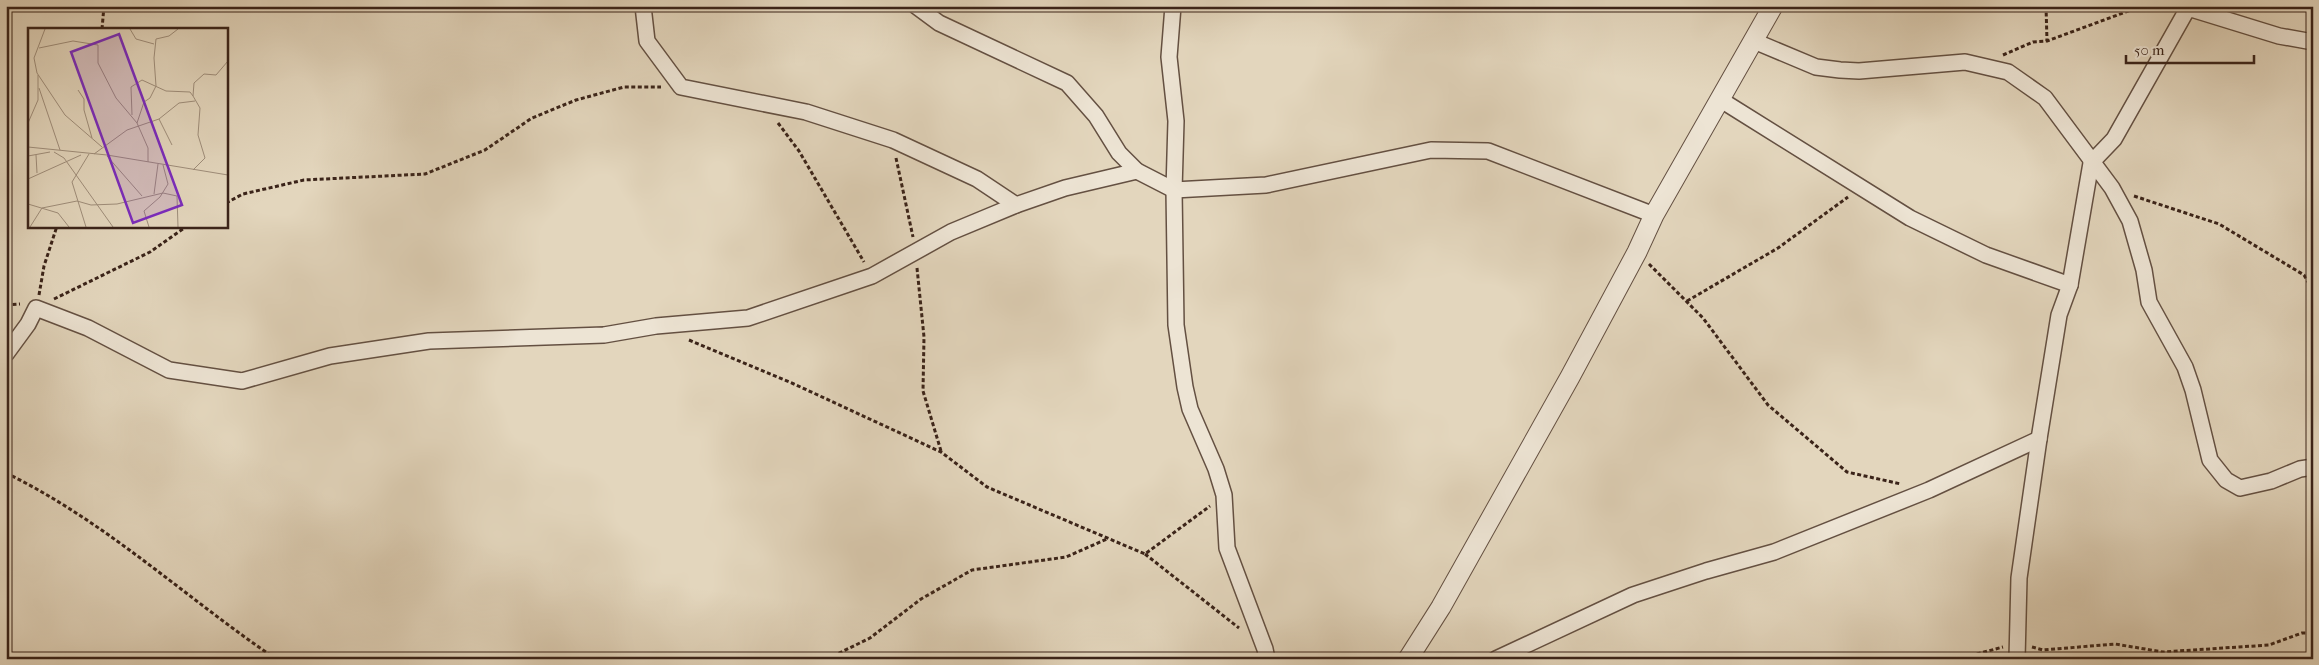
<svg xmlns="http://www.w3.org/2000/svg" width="2319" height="665" font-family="'IM FELL French Canon',serif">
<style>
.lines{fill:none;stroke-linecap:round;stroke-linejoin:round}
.minor-casing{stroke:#645042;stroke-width:18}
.tertiary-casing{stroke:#645042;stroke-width:21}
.path{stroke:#3a2319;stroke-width:3;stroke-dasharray:4 2.5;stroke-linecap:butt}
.minor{stroke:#ede4d4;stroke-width:15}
.tertiary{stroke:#ede4d4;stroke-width:19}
.inset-road{fill:none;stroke:#9f8e7b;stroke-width:1}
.view{fill:#7b2cbf;fill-opacity:0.15;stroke:#7b2cbf;stroke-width:2.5}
.inset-edge{fill:none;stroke:#3a2319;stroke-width:2.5}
</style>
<rect width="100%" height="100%" fill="#e3d6bd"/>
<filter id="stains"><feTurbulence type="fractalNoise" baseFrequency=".004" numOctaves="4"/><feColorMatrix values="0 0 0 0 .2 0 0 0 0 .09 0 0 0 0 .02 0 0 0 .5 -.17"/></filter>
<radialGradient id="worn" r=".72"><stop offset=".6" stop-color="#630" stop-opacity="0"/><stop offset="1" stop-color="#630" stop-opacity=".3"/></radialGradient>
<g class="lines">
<defs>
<g id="minor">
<path d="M 643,6 L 647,41 L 681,87 L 806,112 L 893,140 L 977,179 L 1016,205"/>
<path d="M 916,6 L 939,23 L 1067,83 L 1096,116 L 1119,153 L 1137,171 L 1174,190 L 1266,185 L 1431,150 L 1488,151 L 1654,215"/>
<path d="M 1173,6 L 1169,57 L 1176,121 L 1174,190 L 1176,325 L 1185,387 L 1190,409 L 1216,469 L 1224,495 L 1227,548 L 1265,649 L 1267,659"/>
<path d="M 1754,41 L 1816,67 L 1840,70 L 1859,71 L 1965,62 L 2008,72 L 2045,98 L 2112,188 L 2130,221 L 2144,270 L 2149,302 L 2185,367 L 2193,390 L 2210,460 L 2226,480 L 2240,488 L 2271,481 L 2300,469 L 2313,467"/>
<path d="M 1721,100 L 1910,218 L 1986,255 L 2070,285"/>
<path d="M 6,354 L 28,324 L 36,308 L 88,328 L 169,370 L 242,381 L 330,356 L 429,341 L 604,335 L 656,326 L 748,318 L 872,276 L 951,232 L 1016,205 L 1065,188 L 1137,171"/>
<path d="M 1496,659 L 1633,595 L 1706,571 L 1774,552 L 1929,490 L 2039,439"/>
<path d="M 2017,659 L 2019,578 L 2039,439 L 2059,315 L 2070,285 L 2091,163 L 2114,139 L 2188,8 L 2279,36 L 2313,42"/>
</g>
<path id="tertiary" d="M 1408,659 L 1441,607 L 1570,377 L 1637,252 L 1654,215 L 1773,6"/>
</defs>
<use href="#minor" class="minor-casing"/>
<use href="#tertiary" class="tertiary-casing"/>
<g class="path">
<path d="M 2046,6 L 2047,41"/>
<path d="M 102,29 L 104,6"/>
<path d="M 2003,55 L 2033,42 L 2047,41 L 2142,6"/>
<path d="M 778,123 L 799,151 L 864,262"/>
<path d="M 896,158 L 913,237"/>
<path d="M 2134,196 L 2219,224 L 2304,275 L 2313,291"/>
<path d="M 226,203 L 243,194 L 304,180 L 425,174 L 485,150 L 532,118 L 576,100 L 624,87 L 661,87"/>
<path d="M 1649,264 L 1703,318 L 1768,405 L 1847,472 L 1901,484"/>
<path d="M 917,268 L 924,337 L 923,391 L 941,451"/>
<path d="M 39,295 L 44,266 L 57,226"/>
<path d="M 54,299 L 150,252 L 187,226"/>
<path d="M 1687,301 L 1778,248 L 1848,197"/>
<path d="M 6,305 L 20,304"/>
<path d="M 689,340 L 794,384 L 941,452 L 987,487 L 1145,554 L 1210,506"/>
<path d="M 6,473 C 105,521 186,598 276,659"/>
<path d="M 1145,554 L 1239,628"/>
<path d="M 2032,647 L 2043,650 L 2115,644 L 2163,652 L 2269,645 L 2302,633 L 2313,633"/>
<path d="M 827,659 L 870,638 L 921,599 L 972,570 L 1066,557 L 1107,539"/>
<path d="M 1958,659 L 2003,647"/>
</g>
<use href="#minor" class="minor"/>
<use href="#tertiary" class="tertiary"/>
</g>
<g transform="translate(28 28)">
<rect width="200" height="200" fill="#e3d6bd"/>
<path class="inset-road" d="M 17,1 L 6,30 L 9,45 L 37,87 L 74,119M 102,1 L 108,11 L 126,16M 11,20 L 45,13 L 70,17 L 70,35 L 88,70 L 109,95 L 120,120 L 120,134M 11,60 L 32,122M 50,62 L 56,71 L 56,82 L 64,110M 104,87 L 103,59 L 114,52 L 138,63 L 162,64 L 165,68M 131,91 L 144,117M 0,95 L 10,72 L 10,47M 109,95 L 116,74 L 122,70 L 128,58 L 126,30 L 128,11 L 141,8 L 150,1M 0,119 L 79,127 L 200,147M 26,124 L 36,130 L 85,199M 66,126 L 99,102 L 131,91 L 151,75 L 167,73M 8,127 L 9,145M 0,128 L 22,124M 79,128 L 114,168M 165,142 L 177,130 L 170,107 L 172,80 L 165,68 L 166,55 L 176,46 L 188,47 L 200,33M 0,151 L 53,127M 126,166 L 130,136M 0,176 L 30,185 L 41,199M 2,199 L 14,180 L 49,173 L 63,177 L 89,176 L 135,165 L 149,168 L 150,199M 58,199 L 44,154 L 61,126M 121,199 L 116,183 L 132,169 L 140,156 L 135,137"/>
<path class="view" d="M 91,6 L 154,177 L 105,195 L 43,24 Z"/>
<rect width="200" height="200" class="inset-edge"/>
</g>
<rect width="2319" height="665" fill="none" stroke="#e3d6bd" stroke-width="25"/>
<rect x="8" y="8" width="2304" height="650" fill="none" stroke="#3a2319" stroke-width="2.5"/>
<rect x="12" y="12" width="2294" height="640" fill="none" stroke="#3a2319"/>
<path d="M2126 55v8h128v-8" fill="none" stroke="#3a2319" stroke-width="2.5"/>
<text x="2134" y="55" font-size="15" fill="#3a2319" stroke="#ede4d4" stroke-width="4" paint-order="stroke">50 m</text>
<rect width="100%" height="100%" filter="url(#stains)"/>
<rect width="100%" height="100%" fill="url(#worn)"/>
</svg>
